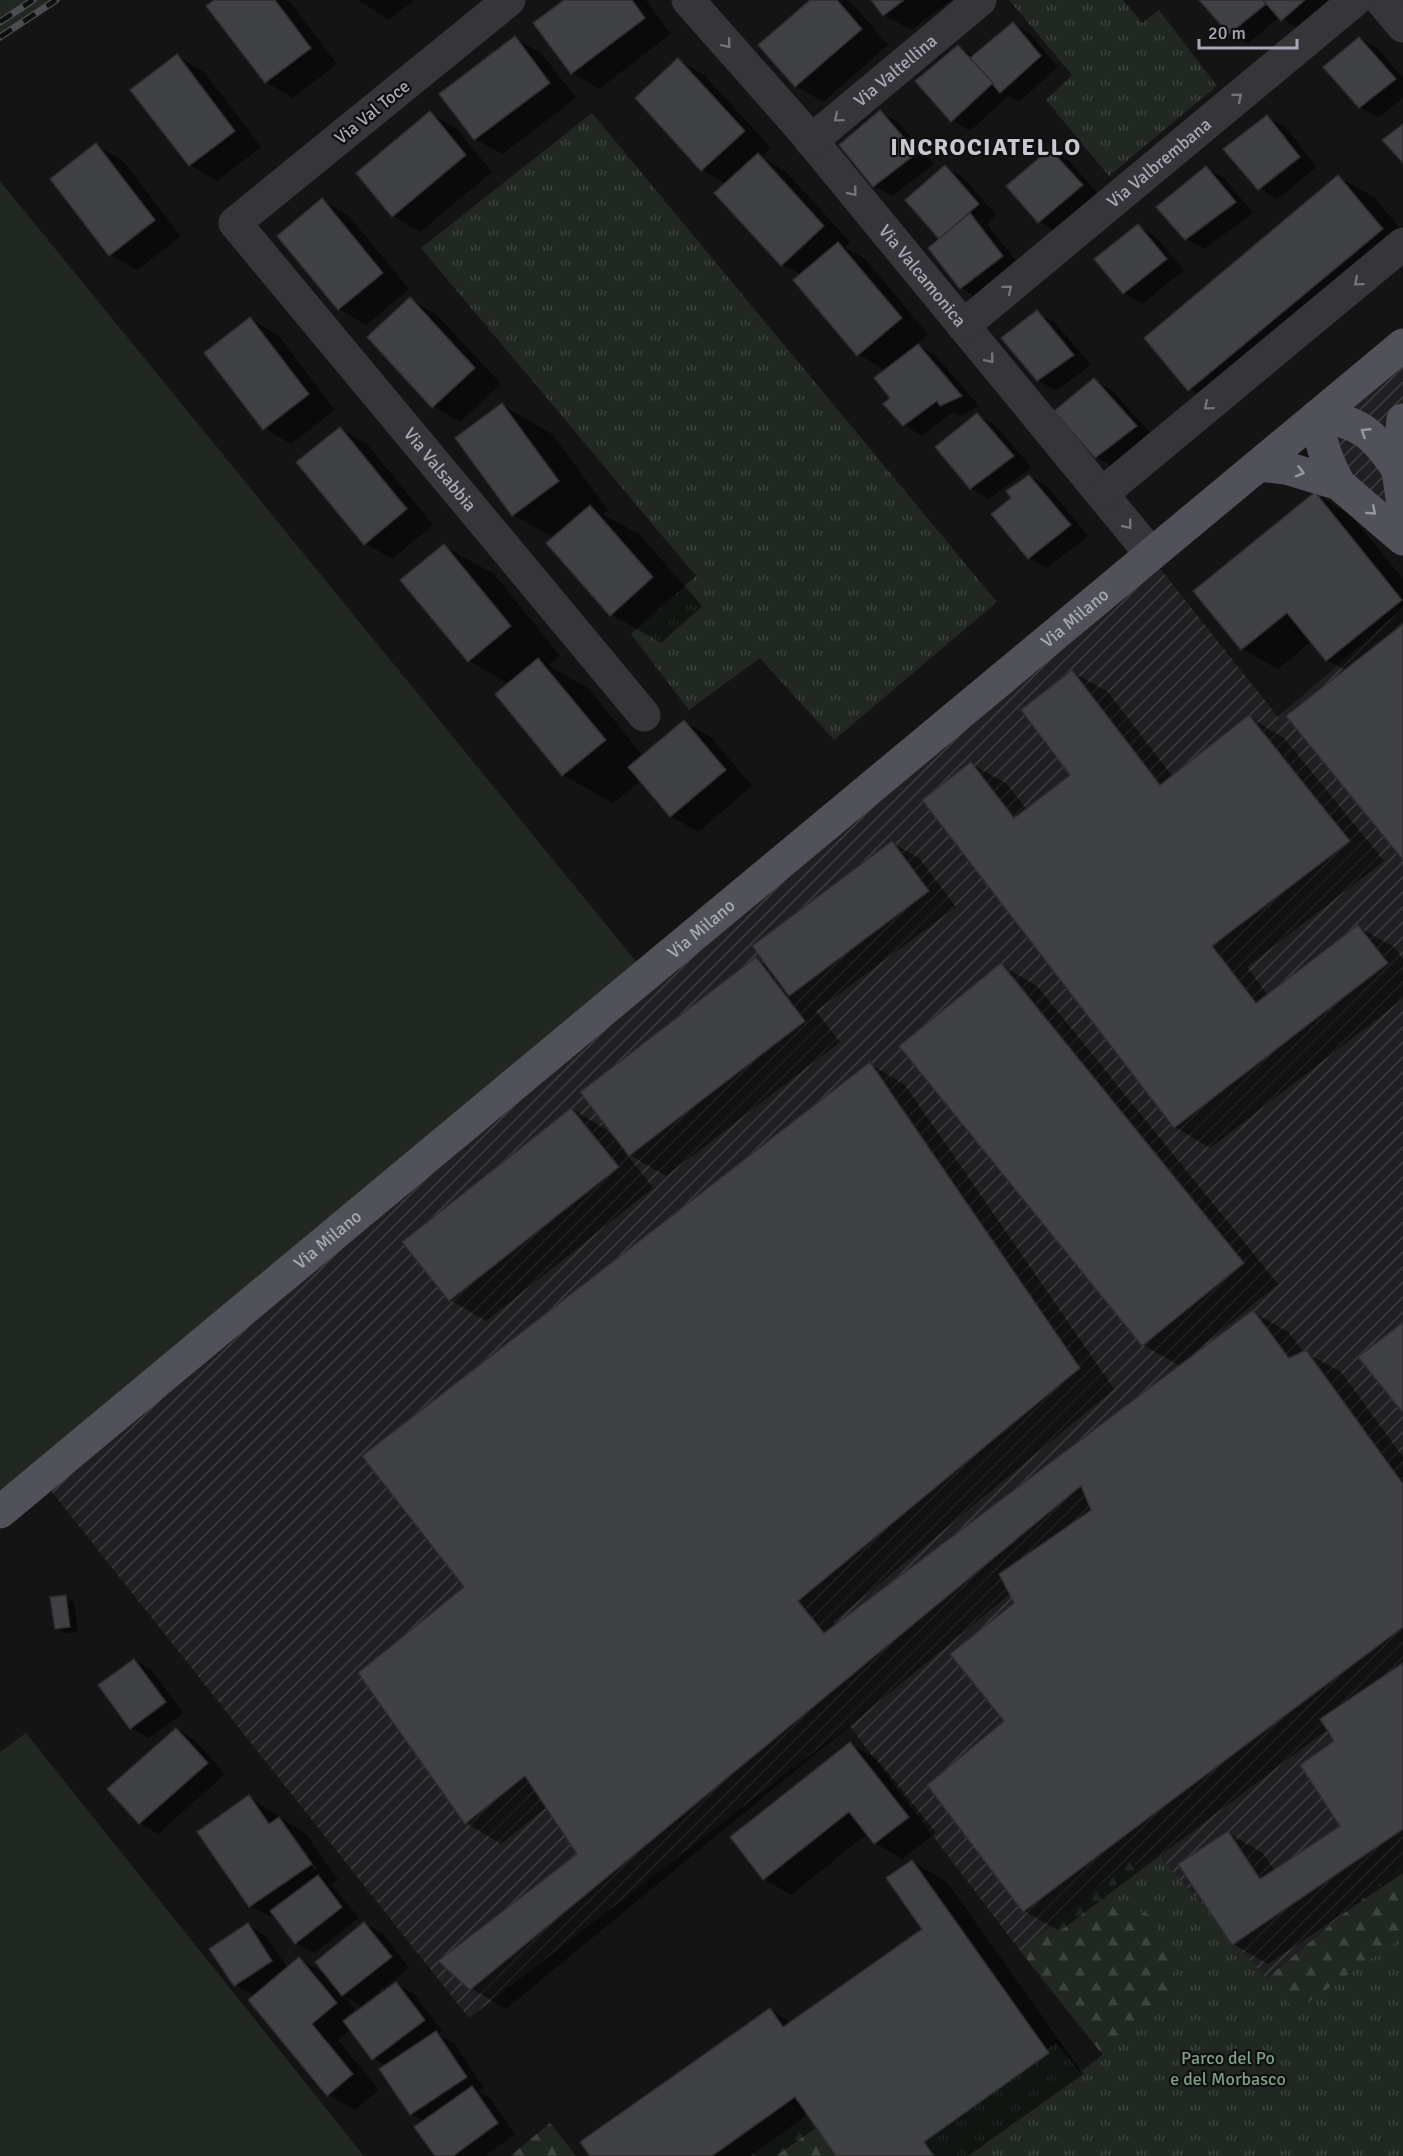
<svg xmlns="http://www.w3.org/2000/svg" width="1403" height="2156" font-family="Signika,sans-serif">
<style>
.industrial{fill:url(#industrial-furrows)}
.green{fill:#202821}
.forest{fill:url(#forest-firs)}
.park{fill:url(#park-tufts)}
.shadow{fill:#0007;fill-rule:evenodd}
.building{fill:#404145;stroke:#2e2e31;stroke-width:1.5}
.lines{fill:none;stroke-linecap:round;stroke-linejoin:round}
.minor{stroke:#35353a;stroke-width:33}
.primary{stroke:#515259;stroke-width:33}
.rail-casing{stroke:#4c4d53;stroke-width:7}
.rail{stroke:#0f0f10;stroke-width:4.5;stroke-dasharray:14;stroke-linecap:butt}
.oneway{stroke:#73757e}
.oneway2{stroke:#9598a3}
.labels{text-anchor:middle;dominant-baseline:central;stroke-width:4.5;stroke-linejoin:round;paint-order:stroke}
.street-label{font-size:18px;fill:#a6a9b5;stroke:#0f0f10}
.park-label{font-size:18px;fill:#7e9f83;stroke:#0f0f10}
.district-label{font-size:24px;font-weight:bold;letter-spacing:1.5px;fill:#c7c8d1;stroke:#0f0f10}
</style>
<defs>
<pattern id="industrial-furrows" width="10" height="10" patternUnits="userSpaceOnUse" patternTransform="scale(1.5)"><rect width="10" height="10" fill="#202022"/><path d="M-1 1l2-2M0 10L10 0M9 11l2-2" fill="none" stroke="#3d3e40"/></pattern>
<pattern id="forest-firs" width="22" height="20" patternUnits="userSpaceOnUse" patternTransform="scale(1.5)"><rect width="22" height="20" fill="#202821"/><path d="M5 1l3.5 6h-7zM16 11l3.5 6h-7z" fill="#3d443f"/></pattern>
<pattern id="park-tufts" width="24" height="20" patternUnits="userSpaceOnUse" patternTransform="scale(1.5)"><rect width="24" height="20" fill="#202821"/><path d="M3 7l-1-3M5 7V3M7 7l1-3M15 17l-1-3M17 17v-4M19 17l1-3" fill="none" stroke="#3d443f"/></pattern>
</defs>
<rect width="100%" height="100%" fill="#141415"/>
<g class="industrial">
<path d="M 1403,347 L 1403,539 L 1303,431 Z"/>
<path d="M 1150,556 L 1278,717 L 1403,608 L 1403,1864 L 1253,1989 L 1131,1860 L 1020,1951 L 849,1725 L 469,2018 L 48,1487 Z"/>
</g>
<g class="green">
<path d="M 0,0 L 51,0 L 0,34 Z"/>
<path d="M 0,181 L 652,981 L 0,1527 Z"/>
<path d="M 26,1733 L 364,2156 L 0,2156 L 0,1752 Z"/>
</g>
<g class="forest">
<path d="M 1131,1860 L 1254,1989 L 1403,1864 L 1403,2156 L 981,2156 L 1106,2059 L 1020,1951 Z"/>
<path d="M 817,2108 L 854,2156 L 750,2156 Z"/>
<path d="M 550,2123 L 576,2156 L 510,2156 Z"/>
</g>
<g class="park">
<path d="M 1009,0 L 1123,0 L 1142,23 L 1159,10 L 1217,86 L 1109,176 L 1046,100 L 1072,75 Z"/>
<path d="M 592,113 L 997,602 L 834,740 L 760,658 L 689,710 L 631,634 L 696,576 L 421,248 Z"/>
<path d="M 1157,1853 L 1295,2011 L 1403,1937 L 1403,2156 L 916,2156 L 911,2149 L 1056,2043 L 1080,2072 L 1166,2006 L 1176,1960 L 1149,1915 L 1101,1896 Z"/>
</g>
<g class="shadow">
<path d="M 217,0 L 288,0 L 337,64 L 293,98 L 266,82 Z"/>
<path d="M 358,0 L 414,0 L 389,20 Z"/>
<path d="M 566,0 L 646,0 L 671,34 L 599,89 L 572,73 Z"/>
<path d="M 812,0 L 846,0 L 853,4 L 888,45 L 823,102 L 796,86 L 760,45 Z"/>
<path d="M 873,0 L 952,0 L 911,30 L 884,15 Z"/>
<path d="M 1201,0 L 1335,0 L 1300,30 L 1280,17 L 1248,43 L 1230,33 Z"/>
<path d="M 1013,24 L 1031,35 L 1058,67 L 1019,102 L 1008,96 L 970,131 L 952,120 L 958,47 L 975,56 Z"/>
<path d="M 515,38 L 542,54 L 576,98 L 502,154 L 475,139 Z"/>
<path d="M 1360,38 L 1378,49 L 1403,78 L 1403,98 L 1378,118 L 1360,107 Z"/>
<path d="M 177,56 L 204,72 L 261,147 L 217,181 L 190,165 L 132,90 Z"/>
<path d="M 678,60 L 705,76 L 771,148 L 761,157 L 785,171 L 850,242 L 845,247 L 865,259 L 928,334 L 916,344 L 936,356 L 979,406 L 960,416 L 953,412 L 922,436 L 904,425 L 892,399 L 886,371 L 858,354 L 801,275 L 782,264 L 726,184 L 702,170 L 637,98 Z"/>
<path d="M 880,112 L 898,122 L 934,164 L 892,196 L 874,186 Z"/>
<path d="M 430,113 L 457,129 L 492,172 L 420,232 L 393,216 Z"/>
<path d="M 1267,117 L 1285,127 L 1317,167 L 1277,199 L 1259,188 Z"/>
<path d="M 96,145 L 123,161 L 181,236 L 137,270 L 110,254 Z"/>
<path d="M 1051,151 L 1069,161 L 1100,196 L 1057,232 L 1039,221 Z"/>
<path d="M 946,167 L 964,178 L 996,215 L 987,224 L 1020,266 L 979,299 L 961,288 L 930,248 L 941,240 Z"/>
<path d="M 1206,168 L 1224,178 L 1253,213 L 1204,249 L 1186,239 Z"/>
<path d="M 1338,177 L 1374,197 L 1403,232 L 1224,410 L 1189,389 Z"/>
<path d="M 322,200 L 349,216 L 409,289 L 366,325 L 339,309 L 279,236 Z"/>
<path d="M 1138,226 L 1156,237 L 1184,270 L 1142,304 L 1124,293 Z"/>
<path d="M 410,299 L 437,315 L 501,384 L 460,422 L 433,406 Z"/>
<path d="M 1037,312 L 1055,323 L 1091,365 L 1056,391 L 1038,380 Z"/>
<path d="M 251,319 L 278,335 L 335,410 L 291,444 L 264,428 Z"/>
<path d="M 1095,380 L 1113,391 L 1154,437 L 1114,467 L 1096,457 Z"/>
<path d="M 502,405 L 552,434 L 608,510 L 603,514 L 640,535 L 702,606 L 661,643 L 611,614 L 554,538 L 513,515 Z"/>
<path d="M 977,415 L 995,425 L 1031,467 L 989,499 L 971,488 Z"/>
<path d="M 340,428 L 367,444 L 433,525 L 392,559 L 365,543 Z"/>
<path d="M 1029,476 L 1048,487 L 1088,536 L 1047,568 L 1029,558 Z"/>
<path d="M 1315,494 L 1350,514 L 1403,579 L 1403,857 L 1347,671 L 1327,660 L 1312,641 L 1278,669 L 1242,649 Z"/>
<path d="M 444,546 L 494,574 L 560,656 L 548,665 L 588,688 L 643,756 L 684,721 L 711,737 L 752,786 L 698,832 L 671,816 L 641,781 L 613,803 L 563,775 L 509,684 L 469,661 Z"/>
<path d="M 1072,672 L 1108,692 L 1173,777 L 1249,717 L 1284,738 L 1384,861 L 1247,967 L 1268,996 L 1358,927 L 1394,947 L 1403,959 L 1403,999 L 1210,1148 L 1175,1127 L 972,764 L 1007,784 L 1027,810 L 1073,775 Z"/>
<path d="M 892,843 L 919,858 L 956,907 L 816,1011 L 840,1042 L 666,1176 L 625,1152 L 653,1188 L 486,1321 L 450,1300 L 404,1242 L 572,1109 L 607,1130 L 614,1138 L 616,1136 L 756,959 L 770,967 Z"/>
<path d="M 1001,965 L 1037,986 L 1278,1284 L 1191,1355 L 1192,1358 L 1253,1312 L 1288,1332 L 1304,1352 L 1341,1372 L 1403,1457 L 1403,1873 L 1268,1964 L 1233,1944 L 1228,1833 L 1263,1853 L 1275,1871 L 1342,1826 L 1337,1741 L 1328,1729 L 1060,1931 L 1024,1911 L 1007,1721 L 1016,1603 L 1011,1593 L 506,2009 L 471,1988 L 580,1854 L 548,1806 L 501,1844 L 466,1823 L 466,1587 L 870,1064 L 905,1085 L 1114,1389 L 833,1622 L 836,1626 L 1180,1366 L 1143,1345 Z"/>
<path d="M 65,1597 L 74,1602 L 78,1632 L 65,1633 L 56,1628 Z"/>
<path d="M 134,1660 L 152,1671 L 183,1713 L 149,1738 L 131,1728 Z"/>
<path d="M 177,1729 L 195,1740 L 225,1774 L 158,1834 L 140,1823 L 109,1789 Z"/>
<path d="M 850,1744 L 877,1759 L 936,1833 L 902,1859 L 875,1843 L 868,1833 L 791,1895 L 764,1879 L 732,1837 Z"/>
<path d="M 249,1797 L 306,1834 L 338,1880 L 331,1884 L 359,1918 L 314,1953 L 296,1943 L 279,1921 L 250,1906 L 199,1832 ZM 289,1834 L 295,1837 L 317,1869 L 315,1871 Z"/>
<path d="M 912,1861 L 947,1882 L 1083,2074 L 968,2156 L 838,2156 L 817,2127 L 776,2156 L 592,2156 L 770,2010 L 792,2023 L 924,1929 Z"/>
<path d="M 365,1924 L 383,1934 L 409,1968 L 361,2006 L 344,1996 L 357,2012 L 396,1983 L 414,1994 L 442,2031 L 438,2034 L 454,2043 L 484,2088 L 478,2091 L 490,2098 L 515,2134 L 485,2156 L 437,2156 L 424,2121 L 411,2114 L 386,2066 L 373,2058 L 351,2029 L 338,2040 L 379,2090 L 355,2110 L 328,2095 L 255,1996 L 235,1985 L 248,1925 L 266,1936 L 288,1969 L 299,1959 L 327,1975 Z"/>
</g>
<g class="building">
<path d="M 214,0 L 275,0 L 311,48 L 265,83 L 206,6 Z"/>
<path d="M 564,0 L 632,0 L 645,18 L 571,74 L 533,23 Z"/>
<path d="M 810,0 L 837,0 L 862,29 L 795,87 L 758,45 Z"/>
<path d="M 871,0 L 904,0 L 883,16 Z"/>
<path d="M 1199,0 L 1263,0 L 1266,4 L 1229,34 Z"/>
<path d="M 1263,0 L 1305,0 L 1281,21 Z"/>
<path d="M 1013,22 L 1041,56 L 1000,93 L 970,58 Z"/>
<path d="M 515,36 L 550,83 L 474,140 L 439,94 Z"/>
<path d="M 1359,37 L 1396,79 L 1359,108 L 1323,67 Z"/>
<path d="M 958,45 L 993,83 L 951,122 L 915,81 Z"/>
<path d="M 177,54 L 235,131 L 189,166 L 130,90 Z"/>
<path d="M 678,58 L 745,131 L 701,171 L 635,98 Z"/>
<path d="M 880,110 L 917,153 L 873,187 L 839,145 Z"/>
<path d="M 430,111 L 466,155 L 392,217 L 356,173 Z"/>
<path d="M 1267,115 L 1300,157 L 1258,190 L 1223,149 Z"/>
<path d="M 1403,124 L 1403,163 L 1382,140 Z"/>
<path d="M 96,143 L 155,220 L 109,256 L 50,179 Z"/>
<path d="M 1050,149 L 1083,185 L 1038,223 L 1006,186 Z"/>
<path d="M 758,153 L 824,226 L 781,266 L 714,193 Z"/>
<path d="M 945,165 L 979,204 L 939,239 L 905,200 Z"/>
<path d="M 1206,166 L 1236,202 L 1185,240 L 1156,207 Z"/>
<path d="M 1338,175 L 1383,229 L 1188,391 L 1144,338 Z"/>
<path d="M 322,198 L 383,273 L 338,310 L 277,236 Z"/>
<path d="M 970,213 L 1003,256 L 960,289 L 928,248 Z"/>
<path d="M 1138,224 L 1167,259 L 1123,294 L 1094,259 Z"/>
<path d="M 838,242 L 902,318 L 857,356 L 793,280 Z"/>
<path d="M 410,297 L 475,368 L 432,408 L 367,337 Z"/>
<path d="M 1037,310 L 1074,355 L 1037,381 L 1001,338 Z"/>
<path d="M 250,317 L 309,394 L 263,430 L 204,353 Z"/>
<path d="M 918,344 L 962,396 L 940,406 L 937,401 L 903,426 L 883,404 L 890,398 L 874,378 Z"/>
<path d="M 1094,378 L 1137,426 L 1095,458 L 1054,411 Z"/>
<path d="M 502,403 L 559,481 L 512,516 L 455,438 Z"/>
<path d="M 977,413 L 1014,456 L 970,489 L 935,447 Z"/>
<path d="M 340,427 L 407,509 L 364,545 L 296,462 Z"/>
<path d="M 1029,475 L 1071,525 L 1028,559 L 991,514 L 1011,498 L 1006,491 Z"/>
<path d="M 1315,492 L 1402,600 L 1326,661 L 1287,613 L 1241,650 L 1193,591 Z"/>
<path d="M 590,505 L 653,577 L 610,616 L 546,543 Z"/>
<path d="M 444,544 L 511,626 L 468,662 L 400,580 Z"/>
<path d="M 1403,624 L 1403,860 L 1286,716 Z"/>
<path d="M 538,658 L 606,740 L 562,776 L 495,694 Z"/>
<path d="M 1072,670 L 1160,785 L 1249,715 L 1350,841 L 1212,946 L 1256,1003 L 1358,925 L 1388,963 L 1174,1128 L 922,800 L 971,762 L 1014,818 L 1070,775 L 1021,710 Z"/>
<path d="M 684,720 L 726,770 L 670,817 L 628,767 Z"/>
<path d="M 892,841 L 929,891 L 789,996 L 752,946 Z"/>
<path d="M 756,957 L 805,1021 L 629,1156 L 580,1092 Z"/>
<path d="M 1001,963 L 1244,1263 L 1142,1346 L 899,1046 Z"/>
<path d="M 870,1062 L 1080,1368 L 798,1601 L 824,1633 L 1253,1310 L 1289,1358 L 1306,1350 L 1403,1484 L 1403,1627 L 1023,1912 L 927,1785 L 1004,1721 L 950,1654 L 1014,1603 L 999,1574 L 1091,1510 L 1081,1486 L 470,1990 L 438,1961 L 577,1854 L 525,1776 L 465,1824 L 358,1673 L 464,1587 L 362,1456 Z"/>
<path d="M 571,1108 L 619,1167 L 449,1301 L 402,1242 Z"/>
<path d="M 1403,1322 L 1403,1413 L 1358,1357 Z"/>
<path d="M 66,1595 L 70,1627 L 55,1629 L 50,1597 Z"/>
<path d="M 134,1659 L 166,1702 L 130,1729 L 98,1685 Z"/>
<path d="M 1403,1663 L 1403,1829 L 1232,1945 L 1178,1864 L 1228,1831 L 1260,1879 L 1340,1826 L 1300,1765 L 1334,1741 L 1320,1719 Z"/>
<path d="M 176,1728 L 208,1763 L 139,1824 L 107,1789 Z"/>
<path d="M 850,1742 L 909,1817 L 874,1844 L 849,1812 L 763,1880 L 730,1837 Z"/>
<path d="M 249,1795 L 269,1824 L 279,1817 L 312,1864 L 249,1907 L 197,1832 Z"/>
<path d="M 912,1860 L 1049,2053 L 924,2142 L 934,2156 L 836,2156 L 795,2097 L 712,2156 L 590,2156 L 580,2142 L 770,2008 L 783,2027 L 922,1929 L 886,1878 Z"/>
<path d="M 318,1875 L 342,1907 L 295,1944 L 270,1911 Z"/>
<path d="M 364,1922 L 392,1957 L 342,1996 L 315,1962 Z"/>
<path d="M 248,1923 L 272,1961 L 234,1986 L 209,1949 Z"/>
<path d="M 299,1957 L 337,2003 L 312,2024 L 353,2074 L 327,2096 L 248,2000 Z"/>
<path d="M 396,1982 L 425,2020 L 372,2060 L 343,2021 Z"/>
<path d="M 436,2031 L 467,2077 L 410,2115 L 379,2069 Z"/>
<path d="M 472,2086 L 498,2123 L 453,2156 L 435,2156 L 414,2127 Z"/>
</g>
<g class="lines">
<g class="minor">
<path id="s1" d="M 509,0 L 235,223 L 644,715"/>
<path id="s2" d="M 688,0 L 801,128 L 1151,554"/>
<path d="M 1381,0 L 1403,26"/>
<path id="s3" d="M 811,141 L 980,0"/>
<path id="s4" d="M 963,326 L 1355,0"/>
<path d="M 1103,493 L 1403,244"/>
</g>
<g class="primary">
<path d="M 1318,416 C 1360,421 1376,436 1398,470"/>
<path d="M 1318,416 C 1319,442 1327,461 1339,484"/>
<path d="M 1403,420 L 1398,470 L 1403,505"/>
<path d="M 1259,465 L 1286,468 L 1339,484 L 1403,539"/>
<path id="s5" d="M 0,1512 L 1403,345"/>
</g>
<defs>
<g id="rail">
<path d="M 0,22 L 33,0"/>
<path d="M 0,37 L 56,0"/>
</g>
</defs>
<use href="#rail" class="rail-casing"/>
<use href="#rail" class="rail"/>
</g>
<defs><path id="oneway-chevron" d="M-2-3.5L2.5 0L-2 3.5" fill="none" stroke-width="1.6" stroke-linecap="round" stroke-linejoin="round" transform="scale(1.5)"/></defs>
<g class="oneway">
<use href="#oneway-chevron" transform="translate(727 44) rotate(49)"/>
<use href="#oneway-chevron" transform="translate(1238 97) rotate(-40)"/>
<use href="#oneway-chevron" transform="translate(838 118) rotate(140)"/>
<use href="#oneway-chevron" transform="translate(853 192) rotate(51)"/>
<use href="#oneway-chevron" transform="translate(1358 282) rotate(140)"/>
<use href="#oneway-chevron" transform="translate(1008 289) rotate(-40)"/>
<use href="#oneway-chevron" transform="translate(990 359) rotate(50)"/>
<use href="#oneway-chevron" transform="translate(1208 406) rotate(140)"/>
<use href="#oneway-chevron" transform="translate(1128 525) rotate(51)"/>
</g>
<g class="oneway2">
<use href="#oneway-chevron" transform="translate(1365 432) rotate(-147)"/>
<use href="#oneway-chevron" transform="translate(1300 472) rotate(14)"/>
<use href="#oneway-chevron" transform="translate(1372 511) rotate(42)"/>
</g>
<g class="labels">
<g class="street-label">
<text stroke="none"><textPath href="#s3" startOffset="110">Via Valtellina</textPath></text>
<text transform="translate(372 112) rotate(-39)">Via Val Toce</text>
<text stroke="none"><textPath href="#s4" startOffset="255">Via Valbrembana</textPath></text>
<text stroke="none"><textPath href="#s2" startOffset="362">Via Valcamonica</textPath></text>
<text stroke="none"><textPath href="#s1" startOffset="674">Via Valsabbia</textPath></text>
<text stroke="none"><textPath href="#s5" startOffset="1398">Via Milano</textPath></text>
<text stroke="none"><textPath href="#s5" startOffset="912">Via Milano</textPath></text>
<text stroke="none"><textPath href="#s5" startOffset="426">Via Milano</textPath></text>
</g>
<g class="park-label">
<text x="1228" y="2058">Parco del Po<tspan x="1228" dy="21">e del Morbasco</tspan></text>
</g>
<g class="district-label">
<text x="986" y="147">INCROCIATELLO</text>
</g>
</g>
<path d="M1199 39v9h98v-9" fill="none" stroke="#a6a9b5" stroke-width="3"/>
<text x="1208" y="39" font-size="18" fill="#a6a9b5" stroke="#0f0f10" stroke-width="4.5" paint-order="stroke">20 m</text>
</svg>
